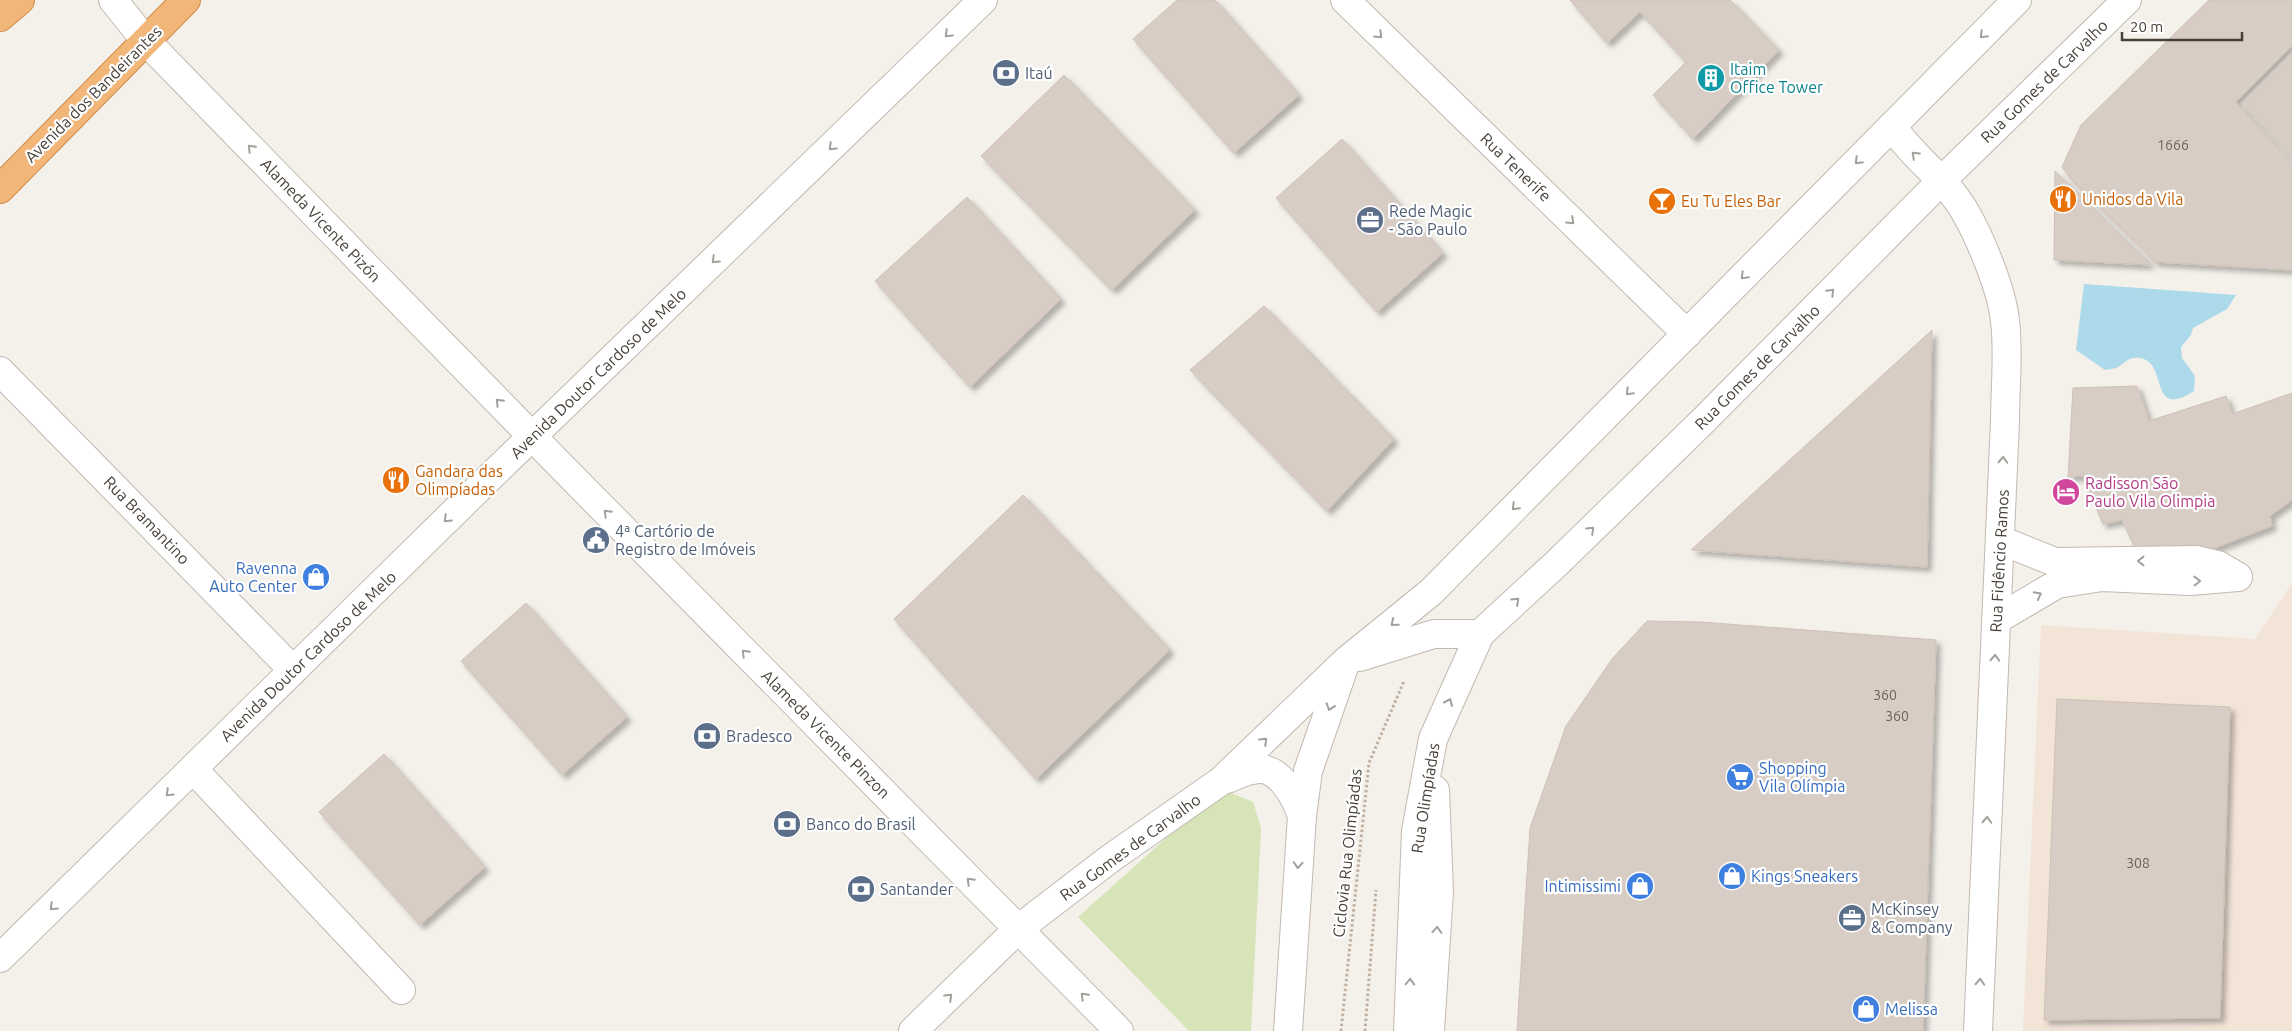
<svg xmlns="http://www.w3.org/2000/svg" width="2292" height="1031" font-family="Ubuntu,sans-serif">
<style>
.commercial{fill:#f3e4d8;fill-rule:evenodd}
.green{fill:#d6e4b7}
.water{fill:#addaeb}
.building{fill:#d8cdc4;stroke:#cfc1b5;filter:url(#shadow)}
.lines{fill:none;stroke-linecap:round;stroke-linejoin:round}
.minor-casing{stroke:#c2b9b1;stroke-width:30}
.highway-casing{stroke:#d18a48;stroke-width:30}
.path{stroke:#bfb0a0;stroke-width:3;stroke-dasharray:2.5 2.5;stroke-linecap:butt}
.minor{stroke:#fff;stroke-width:28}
.highway{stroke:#f2b778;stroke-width:28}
.oneway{stroke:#a3a09c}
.labels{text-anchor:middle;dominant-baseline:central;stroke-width:4.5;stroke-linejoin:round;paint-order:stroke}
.number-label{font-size:14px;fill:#6b635c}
.culture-label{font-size:16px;fill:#0d838f;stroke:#fff;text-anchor:start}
.service-label{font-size:16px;fill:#4e5e75;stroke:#fff;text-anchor:start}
.street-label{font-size:16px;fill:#474039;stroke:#fff}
.food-label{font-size:16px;fill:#c56008;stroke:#fff;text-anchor:start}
.hotel-label{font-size:16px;fill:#b23c85;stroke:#fff;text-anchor:start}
.shop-label{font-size:16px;fill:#366cbe;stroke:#fff;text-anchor:start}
</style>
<defs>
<filter id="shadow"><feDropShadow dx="4.5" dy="4.5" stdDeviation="2.5" flood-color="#0004"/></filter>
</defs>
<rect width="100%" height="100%" fill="#f4f0ea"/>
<path class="commercial" d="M 2292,583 L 2292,1031 L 2023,1031 L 2041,625 L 2255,639 ZM 2057,700 L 2230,708 L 2220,1018 L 2044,1020 Z"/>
<path class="green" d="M 1221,789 L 1253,802 L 1261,828 L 1251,1031 L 1189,1031 L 1078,917 Z"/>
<path class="water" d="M 2084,284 L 2236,295 L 2227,309 L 2193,328 L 2191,335 L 2181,347 L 2182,358 L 2195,376 L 2194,391 C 2148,421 2169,362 2140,358 C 2129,356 2125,363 2116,368 C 2113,369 2108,369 2105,370 L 2076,350 Z"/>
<g class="building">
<path d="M 1177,0 L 1215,0 L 1299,95 L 1234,153 L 1133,39 Z"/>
<path d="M 1570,0 L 1730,0 L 1779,50 L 1693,139 L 1653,95 L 1686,62 L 1640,12 L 1607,43 Z"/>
<path d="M 2209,0 L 2292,0 L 2292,46 L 2236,102 L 2292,164 L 2292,270 L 2155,262 L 2071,179 L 2062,167 L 2081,125 Z"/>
<path d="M 2292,53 L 2292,158 L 2241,103 Z"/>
<path d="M 1064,75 L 1195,210 L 1112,290 L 981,156 Z"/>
<path d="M 1342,139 L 1443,253 L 1377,312 L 1276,198 Z"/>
<path d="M 2055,171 L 2151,265 L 2054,260 Z"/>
<path d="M 967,197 L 1061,299 L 970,387 L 875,281 Z"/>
<path d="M 1264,306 L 1394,439 L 1327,511 L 1190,370 Z"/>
<path d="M 1932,330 L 1927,567 L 1691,550 Z"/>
<path d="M 2137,386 L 2149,421 L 2226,396 L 2232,414 L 2292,393 L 2292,500 L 2270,516 L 2272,526 L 2147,574 L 2122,520 L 2103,524 L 2083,476 L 2068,477 L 2073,388 Z"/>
<path d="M 1023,495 L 1170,650 L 1036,779 L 894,619 Z"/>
<path d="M 526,603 L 627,717 L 562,775 L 461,661 Z"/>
<path d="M 1647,621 L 1701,622 L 1936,640 L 1923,1031 L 1517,1031 L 1530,828 L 1566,726 L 1612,659 Z"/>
<path d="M 2057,699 L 2230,707 L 2220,1018 L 2044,1020 Z"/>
<path d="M 384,754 L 485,867 L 420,925 L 319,812 Z"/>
</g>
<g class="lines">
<defs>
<g id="minor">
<path d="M 113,0 L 145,40 L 561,466 L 1119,1031"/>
<path d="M 1345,0 L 1687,334"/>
<path d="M 1892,126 C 1913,158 1945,178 1964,210 C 1980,237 2002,290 2005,321 C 2009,353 2005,388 2005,421 L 1978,1031"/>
<path d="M 0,371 L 293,670"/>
<path d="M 2000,540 L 2055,562 L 2197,560 L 2218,565 L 2237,576"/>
<path d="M 1996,620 L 2057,584 L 2102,577 L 2190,581 L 2238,577"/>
<path d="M 1360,657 L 1434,634 L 1480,634 L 1556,564 L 1704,420 L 1941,181 L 2127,0"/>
<path d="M 193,769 L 401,990"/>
<path d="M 1227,779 C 1237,775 1250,768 1262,769 C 1283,772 1296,799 1302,816"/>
<path d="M 0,958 L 489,478 L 983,0"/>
<path d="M 913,1031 L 1018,929 L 1111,858 L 1221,781 L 1346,661 L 1431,592 L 2017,0"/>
<path d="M 1288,1031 L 1302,816 L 1308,771 L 1344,667"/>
<path d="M 1408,1031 L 1416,831 L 1433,739 L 1480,634"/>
<path d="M 1430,1031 L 1439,891 L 1435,790"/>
</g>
<g id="highway">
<path d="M 0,17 L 20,0"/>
<path d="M 0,189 L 186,0"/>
</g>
</defs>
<use href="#minor" class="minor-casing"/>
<use href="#highway" class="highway-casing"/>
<g class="path">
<path d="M 1341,1031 L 1369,763 L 1404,681"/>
<path d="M 1365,1031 L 1376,890"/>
</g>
<use href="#minor" class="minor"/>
<use href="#highway" class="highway"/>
</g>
<defs><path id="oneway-chevron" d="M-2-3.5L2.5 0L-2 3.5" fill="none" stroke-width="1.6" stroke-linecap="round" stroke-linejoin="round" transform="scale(1.25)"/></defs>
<g class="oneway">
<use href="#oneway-chevron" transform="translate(948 34) rotate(136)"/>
<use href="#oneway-chevron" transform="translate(1379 35) rotate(44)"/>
<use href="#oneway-chevron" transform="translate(1983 35) rotate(135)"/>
<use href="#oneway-chevron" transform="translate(832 147) rotate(136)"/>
<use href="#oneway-chevron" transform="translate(251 148) rotate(-134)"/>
<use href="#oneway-chevron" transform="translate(1915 155) rotate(-136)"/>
<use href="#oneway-chevron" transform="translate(1858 161) rotate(135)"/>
<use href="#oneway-chevron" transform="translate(1571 221) rotate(44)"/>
<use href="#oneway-chevron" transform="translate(715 260) rotate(136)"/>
<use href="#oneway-chevron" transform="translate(1744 276) rotate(135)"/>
<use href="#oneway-chevron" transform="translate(1831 292) rotate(-45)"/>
<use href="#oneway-chevron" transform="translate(1629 392) rotate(135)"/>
<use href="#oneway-chevron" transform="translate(499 402) rotate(-134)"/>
<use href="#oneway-chevron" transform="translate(2003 460) rotate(-87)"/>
<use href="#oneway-chevron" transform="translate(1515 507) rotate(135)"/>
<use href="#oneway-chevron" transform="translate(607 513) rotate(-135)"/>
<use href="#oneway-chevron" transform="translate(447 519) rotate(136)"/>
<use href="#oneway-chevron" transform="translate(1591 530) rotate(-44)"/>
<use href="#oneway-chevron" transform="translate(2141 561) rotate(180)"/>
<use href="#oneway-chevron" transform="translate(2197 581) rotate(-1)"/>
<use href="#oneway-chevron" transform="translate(2038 595) rotate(-28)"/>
<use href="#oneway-chevron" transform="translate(1516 601) rotate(-43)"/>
<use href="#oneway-chevron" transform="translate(1394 623) rotate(141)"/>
<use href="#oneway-chevron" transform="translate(745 653) rotate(-135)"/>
<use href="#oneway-chevron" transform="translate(1995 658) rotate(-87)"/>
<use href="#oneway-chevron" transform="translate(1449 702) rotate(-66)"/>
<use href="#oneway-chevron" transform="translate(1330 707) rotate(109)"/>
<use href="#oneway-chevron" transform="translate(1264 741) rotate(-44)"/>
<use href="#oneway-chevron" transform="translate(169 793) rotate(136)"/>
<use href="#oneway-chevron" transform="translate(1987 820) rotate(-87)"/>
<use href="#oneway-chevron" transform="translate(1298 865) rotate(94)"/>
<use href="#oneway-chevron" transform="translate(970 881) rotate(-135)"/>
<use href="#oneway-chevron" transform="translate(53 907) rotate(136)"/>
<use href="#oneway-chevron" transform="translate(1437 930) rotate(-86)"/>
<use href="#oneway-chevron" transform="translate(1410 982) rotate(-88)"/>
<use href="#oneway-chevron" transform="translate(1980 982) rotate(-87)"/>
<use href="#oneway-chevron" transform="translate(1084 996) rotate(-135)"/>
<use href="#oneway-chevron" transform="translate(949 997) rotate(-44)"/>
</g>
<defs>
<symbol id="bank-disc" viewBox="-11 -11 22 22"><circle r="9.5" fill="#5c6f8a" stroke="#fff"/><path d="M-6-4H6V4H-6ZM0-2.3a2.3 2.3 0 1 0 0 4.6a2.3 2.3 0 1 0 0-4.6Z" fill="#fff"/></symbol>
<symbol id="building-disc" viewBox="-11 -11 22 22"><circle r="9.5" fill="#0f9aa8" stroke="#fff"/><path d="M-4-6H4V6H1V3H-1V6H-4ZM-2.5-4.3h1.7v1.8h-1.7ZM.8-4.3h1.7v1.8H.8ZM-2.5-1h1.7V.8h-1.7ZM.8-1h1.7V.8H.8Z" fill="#fff"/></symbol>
<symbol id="restaurant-disc" viewBox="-11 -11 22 22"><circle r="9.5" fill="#e8710a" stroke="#fff"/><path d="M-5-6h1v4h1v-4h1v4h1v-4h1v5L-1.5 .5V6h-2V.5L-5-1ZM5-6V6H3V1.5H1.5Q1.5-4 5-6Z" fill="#fff"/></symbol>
<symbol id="bar-disc" viewBox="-11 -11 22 22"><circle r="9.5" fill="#e8710a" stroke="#fff"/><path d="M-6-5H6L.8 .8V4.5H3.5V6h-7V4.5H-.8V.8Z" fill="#fff"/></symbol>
<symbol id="office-disc" viewBox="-11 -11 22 22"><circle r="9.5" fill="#5c6f8a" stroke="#fff"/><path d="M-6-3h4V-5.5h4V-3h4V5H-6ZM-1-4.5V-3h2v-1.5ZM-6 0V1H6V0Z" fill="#fff"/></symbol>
<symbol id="hotel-disc" viewBox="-11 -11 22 22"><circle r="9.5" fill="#d1479c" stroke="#fff"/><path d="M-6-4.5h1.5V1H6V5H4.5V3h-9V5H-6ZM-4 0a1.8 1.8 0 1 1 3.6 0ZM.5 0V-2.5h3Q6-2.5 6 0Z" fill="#fff"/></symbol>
<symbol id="civic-disc" viewBox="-11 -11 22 22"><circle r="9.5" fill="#5c6f8a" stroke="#fff"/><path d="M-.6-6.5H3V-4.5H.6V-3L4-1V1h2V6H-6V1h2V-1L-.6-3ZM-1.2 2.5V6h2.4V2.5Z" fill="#fff"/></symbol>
<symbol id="shop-disc" viewBox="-11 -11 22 22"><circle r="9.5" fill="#3f7fe0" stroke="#fff"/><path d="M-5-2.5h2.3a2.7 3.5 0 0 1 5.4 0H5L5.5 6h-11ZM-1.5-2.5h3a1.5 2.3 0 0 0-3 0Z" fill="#fff"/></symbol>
<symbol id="supermarket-disc" viewBox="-11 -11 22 22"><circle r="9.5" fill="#3f7fe0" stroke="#fff"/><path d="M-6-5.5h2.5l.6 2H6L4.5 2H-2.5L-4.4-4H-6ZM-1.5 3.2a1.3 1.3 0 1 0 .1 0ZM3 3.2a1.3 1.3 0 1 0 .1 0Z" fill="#fff"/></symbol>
</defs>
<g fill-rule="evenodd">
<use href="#bank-disc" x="990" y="57" width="32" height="32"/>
<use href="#building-disc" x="1695" y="62" width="32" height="32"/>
<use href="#restaurant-disc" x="2047" y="183" width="32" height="32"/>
<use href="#bar-disc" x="1646" y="185" width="32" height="32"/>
<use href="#office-disc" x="1354" y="204" width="32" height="32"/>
<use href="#restaurant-disc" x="380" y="464" width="32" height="32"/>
<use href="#hotel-disc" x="2050" y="476" width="32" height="32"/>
<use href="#civic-disc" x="580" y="524" width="32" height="32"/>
<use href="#shop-disc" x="300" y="561" width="32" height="32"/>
<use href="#bank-disc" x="691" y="720" width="32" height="32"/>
<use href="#supermarket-disc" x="1724" y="761" width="32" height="32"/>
<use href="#bank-disc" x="771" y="808" width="32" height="32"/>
<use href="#shop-disc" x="1716" y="860" width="32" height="32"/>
<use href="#shop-disc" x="1624" y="870" width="32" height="32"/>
<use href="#bank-disc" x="845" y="873" width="32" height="32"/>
<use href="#office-disc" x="1836" y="902" width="32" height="32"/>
<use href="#shop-disc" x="1850" y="993" width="32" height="32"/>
</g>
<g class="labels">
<g class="number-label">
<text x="2173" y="145">1666</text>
<text x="1885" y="695">360</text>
<text x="1897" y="716">360</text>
<text x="2138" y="863">308</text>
</g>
<g class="culture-label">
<text x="1730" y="69">Itaim<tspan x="1730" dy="18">Office Tower</tspan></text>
</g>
<g class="service-label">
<text x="1025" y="73">Itaú</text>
<text x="1389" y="211">Rede Magic<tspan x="1389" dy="18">- São Paulo</tspan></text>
<text x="615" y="531">4ª Cartório de<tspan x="615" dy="18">Registro de Imóveis</tspan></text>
<text x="726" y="736">Bradesco</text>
<text x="806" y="824">Banco do Brasil</text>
<text x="880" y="889">Santander</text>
<text x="1871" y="909">McKinsey<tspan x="1871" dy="18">&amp; Company</tspan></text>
</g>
<g class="street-label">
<text transform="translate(2044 81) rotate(-44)">Rua Gomes de Carvalho</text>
<text transform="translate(93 94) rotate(-45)">Avenida dos Bandeirantes</text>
<text transform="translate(1516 167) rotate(44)">Rua Tenerife</text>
<text transform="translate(321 220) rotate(46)">Alameda Vicente Pizón</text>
<text transform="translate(1757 367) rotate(-45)">Rua Gomes de Carvalho</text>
<text transform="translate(598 373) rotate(-44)">Avenida Doutor Cardoso de Melo</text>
<text transform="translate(147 520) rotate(46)">Rua Bramantino</text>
<text transform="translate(1999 561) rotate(-87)">Rua Fidêncio Ramos</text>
<text transform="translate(308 656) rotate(-44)">Avenida Doutor Cardoso de Melo</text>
<text transform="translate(826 734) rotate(45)">Alameda Vicente Pinzon</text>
<text transform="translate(1425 798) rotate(-81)">Rua Olimpíadas</text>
<text transform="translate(1130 847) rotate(-36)">Rua Gomes de Carvalho</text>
<text transform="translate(1347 853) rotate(-84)">Ciclovia Rua Olimpíadas</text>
</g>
<g class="food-label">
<text x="2082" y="199">Unidos da Vila</text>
<text x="1681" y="201">Eu Tu Eles Bar</text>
<text x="415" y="471">Gandara das<tspan x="415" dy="18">Olimpíadas</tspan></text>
</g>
<g class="hotel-label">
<text x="2085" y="483">Radisson São<tspan x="2085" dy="18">Paulo Vila Olimpia</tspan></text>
</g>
<g class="shop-label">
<text x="297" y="568" text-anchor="end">Ravenna<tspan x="297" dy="18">Auto Center</tspan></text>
<text x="1759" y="768">Shopping<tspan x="1759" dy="18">Vila Olímpia</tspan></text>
<text x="1751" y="876">Kings Sneakers</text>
<text x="1621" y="886" text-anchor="end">Intimissimi</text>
<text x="1885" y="1009">Melissa</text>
</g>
</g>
<path d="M2122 32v8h120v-8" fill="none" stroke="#474039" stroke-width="2.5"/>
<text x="2130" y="32" font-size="15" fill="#474039" stroke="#ffffff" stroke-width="4" paint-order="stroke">20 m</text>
</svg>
